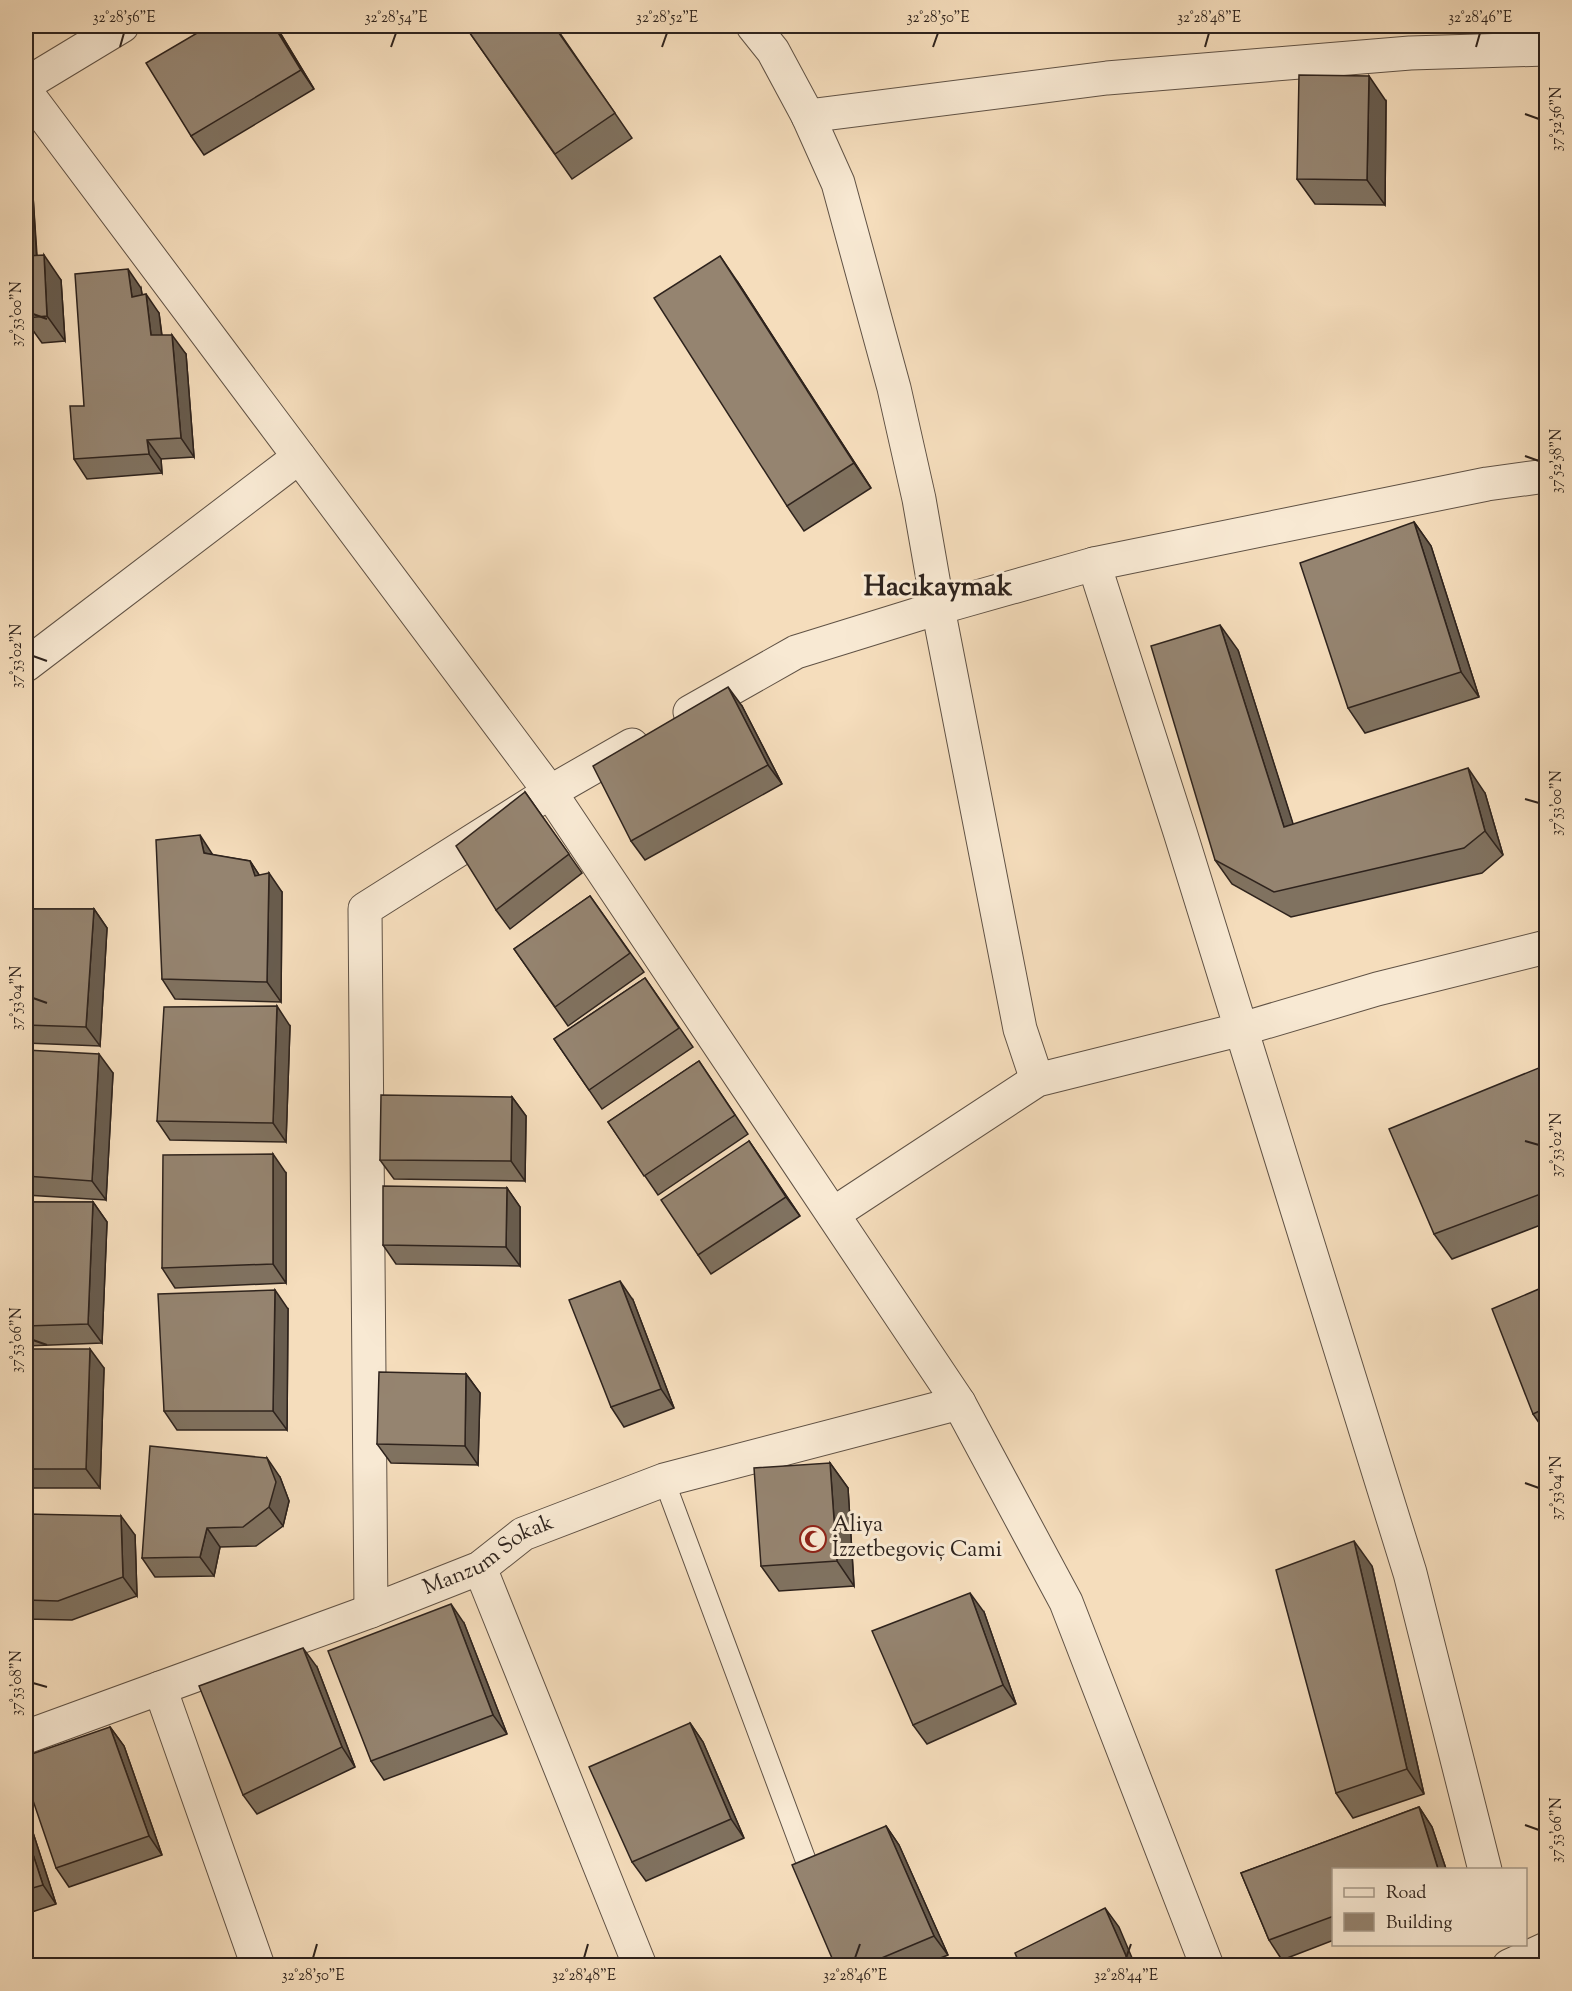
<svg xmlns="http://www.w3.org/2000/svg" width="1572" height="1991" font-family="'Sorts Mill Goudy',serif">
<style>
.lines{fill:none;stroke-linecap:round;stroke-linejoin:round}
.service-casing{stroke:#605245;stroke-width:22}
.minor-casing{stroke:#605245;stroke-width:35}
.tertiary-casing{stroke:#605245;stroke-width:35}
.service{stroke:#f8e9d3;stroke-width:20}
.minor{stroke:#f8e9d3;stroke-width:33}
.tertiary{stroke:#f8e9d3;stroke-width:33}
.wall{fill:#807260;stroke:#2e231d;stroke-width:1.5}
.shaded-wall{fill:#685c4e;stroke:#2e231d;stroke-width:1.5}
.building{fill:#958470;stroke:#2e231d;stroke-width:1.5}
.ticks{fill:none;stroke:#2e231d;stroke-width:2}
.labels{text-anchor:middle;dominant-baseline:central;stroke-width:6;stroke-linejoin:round;paint-order:stroke}
.poi-label{font-size:22px;fill:#2e231d;stroke:#f8e9d3;text-anchor:start}
.street-label{font-size:22px;fill:#2e231d;stroke:#f8e9d3}
.district-label{font-size:28px;font-weight:bold;fill:#2e231d;stroke:#f8e9d3}
.neatline{fill:none;stroke:#2e231d;stroke-width:2}
.ticks-label{font-size:15px;text-anchor:middle;fill:#2e231d}
</style>
<rect width="100%" height="100%" fill="#f5ddbc"/>
<filter id="stains"><feTurbulence type="fractalNoise" baseFrequency=".00333" numOctaves="4"/><feColorMatrix values="0 0 0 0 .2 0 0 0 0 .09 0 0 0 0 .02 0 0 0 .5 -.17"/></filter>
<radialGradient id="worn" r=".72"><stop offset=".6" stop-color="#630" stop-opacity="0"/><stop offset="1" stop-color="#630" stop-opacity=".3"/></radialGradient>
<g class="lines">
<defs>
<path id="service" d="M 664,1480 L 809,1869"/>
<g id="minor">
<path d="M 753,26 L 773,51 L 808,116 L 838,183 L 894,388 L 919,499 L 938,608 L 1020,1029 L 1037,1080"/>
<path d="M 26,84 L 122,26"/>
<path d="M 26,92 L 550,792 L 959,1403 L 1066,1602 L 1207,1966"/>
<path d="M 808,116 L 1107,78 L 1410,53 L 1546,49"/>
<path d="M 1094,564 L 1180,832 L 1410,1573 L 1485,1870"/>
<path d="M 26,665 L 299,457"/>
<path d="M 690,712 L 796,652 L 938,608 L 1094,564 L 1487,484 L 1546,476"/>
<path d="M 833,1214 L 1037,1080 L 1242,1029 L 1377,989 L 1546,947"/>
<path d="M 480,1568 L 640,1966"/>
<path d="M 371,1611 L 365,909 L 550,792 L 632,745"/>
<path d="M 160,1688 L 258,1966"/>
<path id="s1" d="M 26,1737 L 371,1611 L 480,1568 L 523,1534 L 664,1480 L 959,1403"/>
</g>
<path id="tertiary" d="M 1509,1966 L 1546,1949"/>
</defs>
<use href="#service" class="service-casing"/>
<use href="#minor" class="minor-casing"/>
<use href="#tertiary" class="tertiary-casing"/>
<use href="#service" class="service"/>
<use href="#minor" class="minor"/>
<use href="#tertiary" class="tertiary"/>
</g>
<g class="wall">
<path d="M 209,26 L 276,26 L 314,89 L 204,155 L 191,136 Z"/>
<path d="M 465,26 L 555,26 L 632,138 L 572,179 Z"/>
<path d="M 1386,101 L 1385,205 L 1315,204 L 1297,179 Z"/>
<path d="M 26,185 L 33,196 L 37,255 L 61,280 L 65,341 L 42,343 L 32,329 L 26,329 Z"/>
<path d="M 737,281 L 871,488 L 804,531 L 787,506 Z"/>
<path d="M 141,288 L 142,294 L 159,313 L 162,335 L 186,354 L 194,457 L 161,459 L 162,473 L 87,479 L 74,459 L 84,406 Z"/>
<path d="M 1414,522 L 1431,546 L 1479,697 L 1365,733 L 1348,708 Z"/>
<path d="M 1238,650 L 1293,825 L 1485,793 L 1503,855 L 1482,873 L 1291,917 L 1232,884 L 1215,860 Z"/>
<path d="M 742,706 L 782,784 L 645,860 L 631,841 Z"/>
<path d="M 525,792 L 582,873 L 510,929 L 496,910 Z"/>
<path d="M 213,855 L 250,861 L 259,875 L 282,892 L 281,1002 L 175,999 L 162,979 Z"/>
<path d="M 590,896 L 644,972 L 568,1026 L 514,949 Z"/>
<path d="M 26,909 L 94,909 L 107,928 L 100,1046 L 26,1043 Z"/>
<path d="M 645,978 L 693,1047 L 602,1109 L 554,1039 Z"/>
<path d="M 290,1026 L 286,1142 L 170,1140 L 157,1121 Z"/>
<path d="M 26,1050 L 113,1073 L 106,1200 L 26,1195 Z"/>
<path d="M 699,1061 L 748,1134 L 658,1195 L 608,1122 Z"/>
<path d="M 1546,1065 L 1546,1223 L 1452,1259 L 1434,1234 Z"/>
<path d="M 512,1097 L 526,1116 L 525,1181 L 394,1179 L 380,1160 Z"/>
<path d="M 749,1141 L 800,1216 L 711,1274 L 698,1255 Z"/>
<path d="M 286,1173 L 286,1283 L 175,1288 L 162,1268 Z"/>
<path d="M 507,1188 L 520,1207 L 520,1266 L 396,1264 L 383,1245 Z"/>
<path d="M 26,1202 L 93,1202 L 107,1222 L 102,1343 L 26,1346 Z"/>
<path d="M 1546,1286 L 1546,1433 L 1533,1414 Z"/>
<path d="M 633,1300 L 674,1408 L 624,1427 L 611,1407 Z"/>
<path d="M 288,1309 L 287,1430 L 177,1430 L 164,1411 Z"/>
<path d="M 26,1349 L 104,1368 L 100,1488 L 26,1488 Z"/>
<path d="M 466,1374 L 480,1393 L 478,1465 L 391,1463 L 377,1444 Z"/>
<path d="M 830,1463 L 848,1488 L 854,1586 L 779,1591 L 761,1566 Z"/>
<path d="M 280,1477 L 289,1501 L 283,1526 L 256,1546 L 220,1547 L 214,1576 L 155,1577 L 142,1558 Z"/>
<path d="M 26,1514 L 135,1535 L 137,1596 L 72,1620 L 26,1619 Z"/>
<path d="M 1372,1566 L 1424,1794 L 1353,1818 L 1336,1793 Z"/>
<path d="M 984,1612 L 1016,1704 L 927,1744 L 913,1725 Z"/>
<path d="M 464,1623 L 507,1734 L 384,1780 L 371,1761 Z"/>
<path d="M 317,1667 L 355,1767 L 257,1814 L 243,1795 Z"/>
<path d="M 690,1723 L 703,1742 L 744,1838 L 646,1881 L 632,1862 Z"/>
<path d="M 110,1727 L 124,1746 L 162,1855 L 69,1887 L 56,1868 Z"/>
<path d="M 1419,1807 L 1432,1827 L 1446,1869 L 1334,1869 L 1334,1940 L 1282,1960 L 1269,1940 L 1241,1873 Z"/>
<path d="M 26,1811 L 56,1904 L 26,1914 Z"/>
<path d="M 886,1826 L 899,1845 L 948,1955 L 923,1965 L 835,1965 Z"/>
</g>
<g class="shaded-wall">
<path d="M 274,26 L 276,26 L 314,89 L 301,70 Z"/>
<path d="M 1369,76 L 1386,101 L 1385,205 L 1367,180 Z"/>
<path d="M 26,185 L 33,196 L 38,281 L 26,263 Z"/>
<path d="M 44,255 L 61,280 L 65,341 L 47,316 Z"/>
<path d="M 720,256 L 737,281 L 871,488 L 854,463 Z"/>
<path d="M 128,269 L 141,288 L 145,316 L 132,297 Z"/>
<path d="M 146,294 L 159,313 L 164,355 L 151,335 Z"/>
<path d="M 172,335 L 186,354 L 194,457 L 181,438 Z"/>
<path d="M 147,440 L 161,459 L 162,473 L 149,454 Z"/>
<path d="M 1414,522 L 1431,546 L 1479,697 L 1461,672 Z"/>
<path d="M 1220,625 L 1238,650 L 1302,852 L 1284,827 Z"/>
<path d="M 728,687 L 742,706 L 782,784 L 768,765 Z"/>
<path d="M 1468,768 L 1485,793 L 1503,855 L 1485,831 Z"/>
<path d="M 200,835 L 213,855 L 204,853 Z"/>
<path d="M 250,861 L 263,881 L 255,876 Z"/>
<path d="M 269,873 L 282,892 L 281,1002 L 267,982 Z"/>
<path d="M 94,909 L 107,928 L 100,1046 L 86,1027 Z"/>
<path d="M 277,1006 L 290,1026 L 286,1142 L 273,1123 Z"/>
<path d="M 99,1054 L 113,1073 L 106,1200 L 92,1181 Z"/>
<path d="M 512,1097 L 526,1116 L 525,1181 L 511,1161 Z"/>
<path d="M 749,1141 L 762,1160 L 800,1216 L 786,1197 Z"/>
<path d="M 273,1154 L 286,1173 L 286,1283 L 273,1264 Z"/>
<path d="M 507,1188 L 520,1207 L 520,1266 L 506,1247 Z"/>
<path d="M 93,1202 L 107,1222 L 102,1343 L 88,1324 Z"/>
<path d="M 620,1281 L 633,1300 L 674,1408 L 661,1389 Z"/>
<path d="M 275,1290 L 288,1309 L 287,1430 L 273,1411 Z"/>
<path d="M 90,1349 L 104,1368 L 100,1488 L 86,1469 Z"/>
<path d="M 466,1374 L 480,1393 L 478,1465 L 465,1446 Z"/>
<path d="M 267,1458 L 280,1477 L 289,1501 L 283,1526 L 269,1507 Z"/>
<path d="M 830,1463 L 848,1488 L 854,1586 L 837,1561 Z"/>
<path d="M 121,1516 L 135,1535 L 137,1596 L 123,1577 Z"/>
<path d="M 207,1528 L 220,1547 L 214,1576 L 200,1557 Z"/>
<path d="M 1354,1541 L 1372,1566 L 1424,1794 L 1407,1769 Z"/>
<path d="M 970,1593 L 984,1612 L 1016,1704 L 1003,1685 Z"/>
<path d="M 451,1604 L 464,1623 L 507,1734 L 493,1715 Z"/>
<path d="M 303,1648 L 317,1667 L 355,1767 L 342,1747 Z"/>
<path d="M 690,1723 L 703,1742 L 744,1838 L 731,1819 Z"/>
<path d="M 110,1727 L 124,1746 L 162,1855 L 149,1836 Z"/>
<path d="M 1419,1807 L 1432,1827 L 1446,1869 L 1438,1869 Z"/>
<path d="M 26,1811 L 56,1904 L 43,1885 L 26,1833 Z"/>
<path d="M 886,1826 L 899,1845 L 948,1955 L 934,1936 Z"/>
<path d="M 1105,1908 L 1119,1927 L 1135,1965 L 1130,1965 Z"/>
<path d="M 26,1949 L 26,1951 L 31,1965 L 26,1965 Z"/>
</g>
<g class="building">
<path d="M 209,26 L 274,26 L 301,70 L 191,136 L 146,63 Z"/>
<path d="M 465,26 L 554,26 L 615,113 L 555,154 Z"/>
<path d="M 1299,75 L 1369,76 L 1367,180 L 1297,179 Z"/>
<path d="M 44,255 L 47,316 L 26,318 L 26,256 Z"/>
<path d="M 720,256 L 854,463 L 787,506 L 654,298 Z"/>
<path d="M 128,269 L 132,297 L 146,294 L 151,335 L 172,335 L 181,438 L 147,440 L 149,454 L 74,459 L 70,406 L 84,406 L 75,274 Z"/>
<path d="M 1414,522 L 1461,672 L 1348,708 L 1300,563 Z"/>
<path d="M 1220,625 L 1284,827 L 1468,768 L 1485,831 L 1464,848 L 1274,892 L 1215,860 L 1151,646 Z"/>
<path d="M 728,687 L 768,765 L 631,841 L 593,766 Z"/>
<path d="M 525,792 L 569,854 L 496,910 L 456,846 Z"/>
<path d="M 200,835 L 204,853 L 250,861 L 255,876 L 269,873 L 267,982 L 162,979 L 156,840 Z"/>
<path d="M 590,896 L 630,953 L 555,1007 L 514,949 Z"/>
<path d="M 26,909 L 94,909 L 86,1027 L 26,1025 Z"/>
<path d="M 645,978 L 679,1028 L 589,1090 L 554,1039 Z"/>
<path d="M 277,1006 L 273,1123 L 157,1121 L 164,1007 Z"/>
<path d="M 26,1050 L 99,1054 L 92,1181 L 26,1176 Z"/>
<path d="M 699,1061 L 735,1115 L 644,1176 L 608,1122 Z"/>
<path d="M 1546,1065 L 1546,1192 L 1434,1234 L 1389,1129 Z"/>
<path d="M 381,1095 L 512,1097 L 511,1161 L 380,1160 Z"/>
<path d="M 749,1141 L 786,1197 L 698,1255 L 661,1200 Z"/>
<path d="M 273,1154 L 273,1264 L 162,1268 L 163,1155 Z"/>
<path d="M 383,1186 L 507,1188 L 506,1247 L 383,1245 Z"/>
<path d="M 26,1202 L 93,1202 L 88,1324 L 26,1326 Z"/>
<path d="M 620,1281 L 661,1389 L 611,1407 L 569,1300 Z"/>
<path d="M 1546,1286 L 1546,1408 L 1533,1414 L 1492,1309 Z"/>
<path d="M 275,1290 L 273,1411 L 164,1411 L 158,1294 Z"/>
<path d="M 26,1349 L 90,1349 L 86,1469 L 26,1469 Z"/>
<path d="M 379,1372 L 466,1374 L 465,1446 L 377,1444 Z"/>
<path d="M 150,1446 L 267,1458 L 276,1482 L 269,1507 L 243,1527 L 207,1528 L 200,1557 L 142,1558 Z"/>
<path d="M 830,1463 L 837,1561 L 761,1566 L 754,1468 Z"/>
<path d="M 26,1514 L 121,1516 L 123,1577 L 58,1601 L 26,1600 Z"/>
<path d="M 1354,1541 L 1407,1769 L 1336,1793 L 1276,1570 Z"/>
<path d="M 970,1593 L 1003,1685 L 913,1725 L 872,1631 Z"/>
<path d="M 451,1604 L 493,1715 L 371,1761 L 328,1651 Z"/>
<path d="M 303,1648 L 342,1747 L 243,1795 L 199,1686 Z"/>
<path d="M 690,1723 L 731,1819 L 632,1862 L 589,1767 Z"/>
<path d="M 110,1727 L 149,1836 L 56,1868 L 26,1780 L 26,1756 Z"/>
<path d="M 1419,1807 L 1438,1869 L 1334,1869 L 1334,1916 L 1269,1940 L 1241,1873 Z"/>
<path d="M 886,1826 L 934,1936 L 865,1965 L 835,1965 L 792,1865 Z"/>
<path d="M 26,1833 L 43,1885 L 26,1890 Z"/>
<path d="M 1105,1908 L 1130,1965 L 1020,1965 L 1015,1953 Z"/>
</g>
<path class="ticks" d="M 120,47 L 124,33M 391,47 L 396,33M 662,47 L 667,33M 933,47 L 938,33M 1205,47 L 1209,33M 1476,47 L 1480,33M 1525,114 L 1539,119M 33,314 L 47,319M 1525,456 L 1539,461M 33,656 L 47,661M 1525,799 L 1539,803M 33,998 L 47,1003M 1525,1141 L 1539,1145M 33,1340 L 47,1345M 1525,1483 L 1539,1488M 33,1683 L 47,1687M 1525,1825 L 1539,1830M 313,1958 L 317,1944M 584,1958 L 588,1944M 855,1958 L 860,1944M 1126,1958 L 1131,1944"/>
<defs>
<symbol id="mosque-ring" viewBox="-11 -11 22 22"><circle r="9.5" fill="#f8e9d3" stroke="#8f2418" stroke-width="1.5"/><path d="M3.5-4.9A6 6 0 1 0 3.5 4.9A5 5 0 1 1 3.5-4.9Z" fill="#8f2418"/></symbol>
</defs>
<g fill-rule="evenodd">
<use href="#mosque-ring" x="798" y="1524" width="30" height="30"/>
</g>
<g class="labels">
<g class="poi-label">
<text x="832" y="1526">Aliya<tspan x="832" dy="25">İzzetbegoviç Cami</tspan></text>
</g>
<g class="street-label">
<text stroke="none"><textPath href="#s1" startOffset="498">Manzum Sokak</textPath></text>
</g>
<g class="district-label">
<text x="938" y="588">Hacıkaymak</text>
</g>
</g>
<rect width="1572" height="1991" fill="none" stroke="#f5ddbc" stroke-width="66"/>
<rect x="1332" y="1868" width="195" height="78" fill="#f8e9d3" stroke="#a79a8a" stroke-width="1.5"/>
<rect x="1344" y="1888" width="30" height="9" fill="#f8e9d3" stroke="#a79a8a" stroke-width="1.5"/>
<text x="1386" y="1898" font-size="18" fill="#2e231d">Road</text>
<rect x="1344" y="1913" width="30" height="18" fill="#958470" stroke="#a79a8a" stroke-width="1.5"/>
<text x="1386" y="1928" font-size="18" fill="#2e231d">Building</text>
<rect x="33" y="33" width="1506" height="1925" class="neatline"/>
<g class="ticks-label">
<text x="124" y="22">32°28'56"E</text>
<text x="396" y="22">32°28'54"E</text>
<text x="667" y="22">32°28'52"E</text>
<text x="938" y="22">32°28'50"E</text>
<text x="1209" y="22">32°28'48"E</text>
<text x="1480" y="22">32°28'46"E</text>
<text transform="translate(1556 119) rotate(-90)" y="5">37°52'56"N</text>
<text transform="translate(16 314) rotate(-90)" y="5">37°53'00"N</text>
<text transform="translate(1556 461) rotate(-90)" y="5">37°52'58"N</text>
<text transform="translate(16 656) rotate(-90)" y="5">37°53'02"N</text>
<text transform="translate(1556 803) rotate(-90)" y="5">37°53'00"N</text>
<text transform="translate(16 998) rotate(-90)" y="5">37°53'04"N</text>
<text transform="translate(1556 1145) rotate(-90)" y="5">37°53'02"N</text>
<text transform="translate(16 1340) rotate(-90)" y="5">37°53'06"N</text>
<text transform="translate(1556 1488) rotate(-90)" y="5">37°53'04"N</text>
<text transform="translate(16 1683) rotate(-90)" y="5">37°53'08"N</text>
<text transform="translate(1556 1830) rotate(-90)" y="5">37°53'06"N</text>
<text x="313" y="1980">32°28'50"E</text>
<text x="584" y="1980">32°28'48"E</text>
<text x="855" y="1980">32°28'46"E</text>
<text x="1126" y="1980">32°28'44"E</text>
</g>
<rect width="100%" height="100%" filter="url(#stains)"/>
<rect width="100%" height="100%" fill="url(#worn)"/>
</svg>
